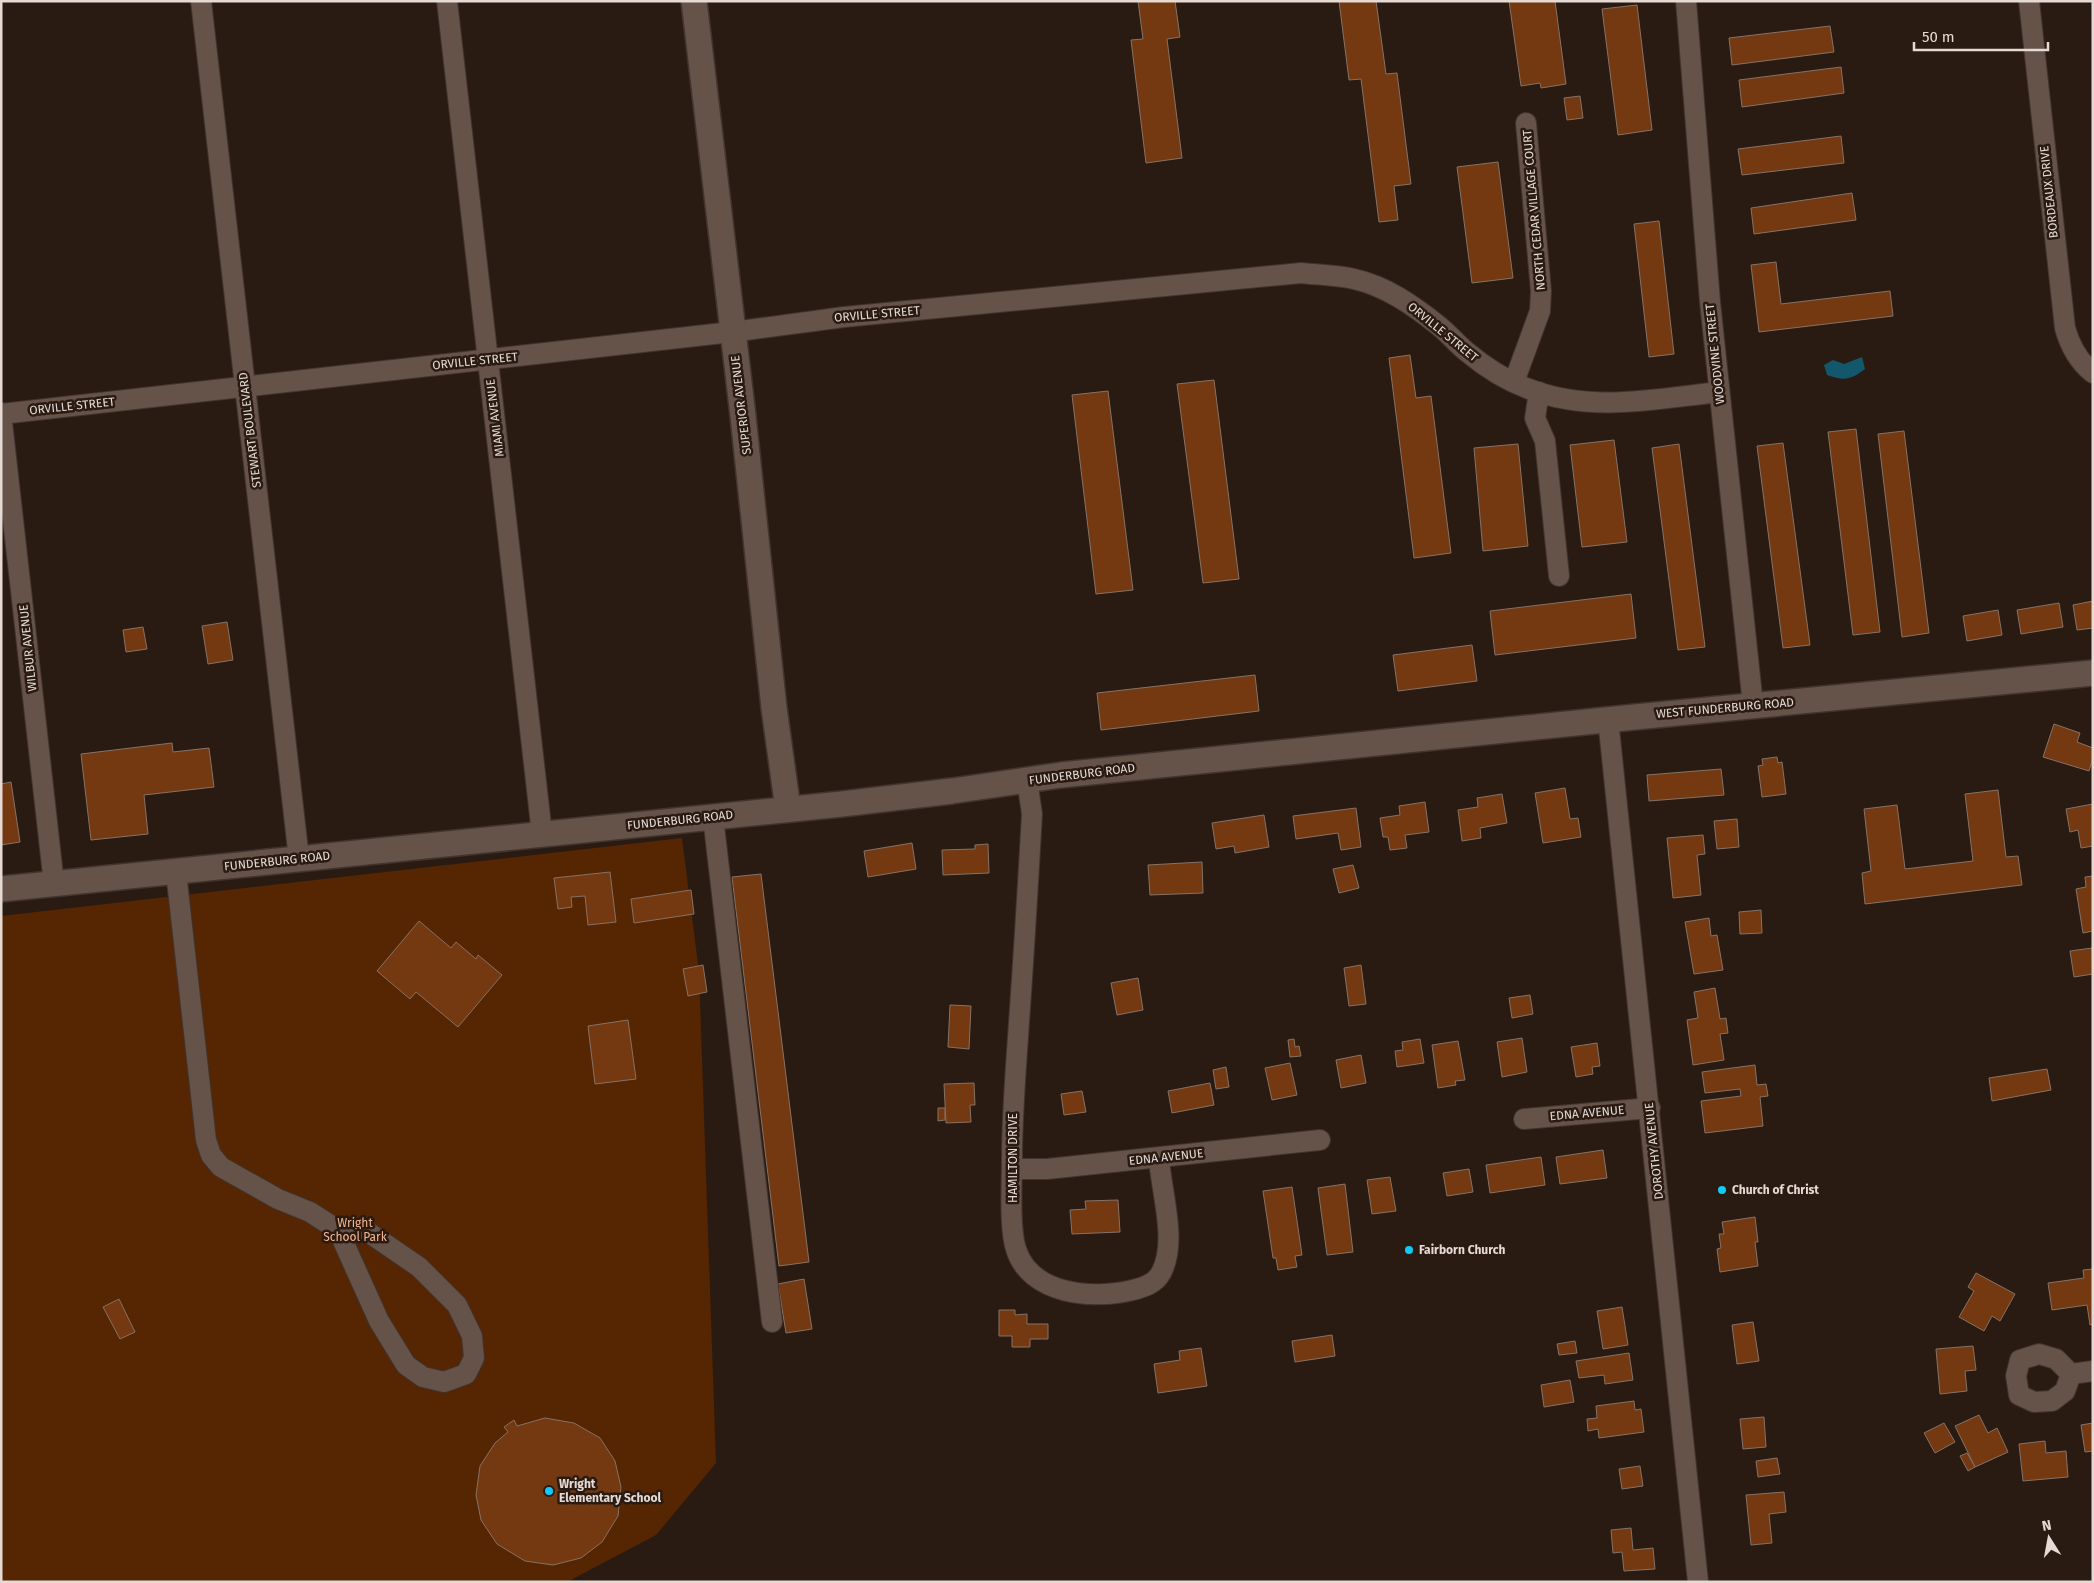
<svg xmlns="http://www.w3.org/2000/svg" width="2094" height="1583" font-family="'Fira Sans',sans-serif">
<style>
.green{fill:#562502}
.water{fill:#12576c}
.building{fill:#743911;stroke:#857267}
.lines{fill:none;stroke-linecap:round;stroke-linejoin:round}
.minor-casing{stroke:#40342f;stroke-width:22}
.tertiary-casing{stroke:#40342f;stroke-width:28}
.minor{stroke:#655248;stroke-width:20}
.tertiary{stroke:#655248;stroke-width:25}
.poi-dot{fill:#11cafa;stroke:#2a1b12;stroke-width:2}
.labels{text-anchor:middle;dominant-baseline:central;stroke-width:5;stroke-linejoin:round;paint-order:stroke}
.street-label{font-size:12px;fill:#e5dad4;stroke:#2a1b12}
.poi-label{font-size:12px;font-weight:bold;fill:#e5dad4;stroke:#2a1b12;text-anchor:start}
.park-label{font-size:12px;fill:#f5b48f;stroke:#2a1b12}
</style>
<rect width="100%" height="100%" fill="#2a1b12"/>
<path class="green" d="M 682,838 L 699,972 L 716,1463 L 656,1535 L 567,1582 L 1,1582 L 1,916 Z"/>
<path class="water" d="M 1862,357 L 1865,369 C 1851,380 1844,381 1827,375 L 1824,365 L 1833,360 L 1844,364 Z"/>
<g class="building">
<path d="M 1138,1 L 1175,1 L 1180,37 L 1167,39 L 1182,158 L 1146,163 L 1131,40 L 1143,39 Z"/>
<path d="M 1339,1 L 1376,1 L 1386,74 L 1397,73 L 1411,184 L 1394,186 L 1398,220 L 1379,222 L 1361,79 L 1349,80 Z"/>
<path d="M 1509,1 L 1555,1 L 1566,84 L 1541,88 L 1540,83 L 1521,86 Z"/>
<path d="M 1637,5 L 1652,130 L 1618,135 L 1602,9 Z"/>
<path d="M 1830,26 L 1834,52 L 1732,65 L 1729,38 Z"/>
<path d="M 1841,67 L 1844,93 L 1742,107 L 1739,80 Z"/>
<path d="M 1580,96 L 1583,118 L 1567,120 L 1564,98 Z"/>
<path d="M 1841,136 L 1844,163 L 1742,175 L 1738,149 Z"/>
<path d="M 1498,162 L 1513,278 L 1472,283 L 1457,167 Z"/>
<path d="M 1852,193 L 1856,220 L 1754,234 L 1751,208 Z"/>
<path d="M 1659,221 L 1674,354 L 1649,357 L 1634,224 Z"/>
<path d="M 1776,262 L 1781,304 L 1890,291 L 1893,316 L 1759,332 L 1751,265 Z"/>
<path d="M 1410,355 L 1416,398 L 1431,396 L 1451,553 L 1414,558 L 1389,358 Z"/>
<path d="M 1214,380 L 1239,579 L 1203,583 L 1177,384 Z"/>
<path d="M 1108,391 L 1133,590 L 1096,594 L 1072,395 Z"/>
<path d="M 1856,429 L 1880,632 L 1853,635 L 1828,432 Z"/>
<path d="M 1904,431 L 1929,633 L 1902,637 L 1878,434 Z"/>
<path d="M 1614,440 L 1627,542 L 1582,547 L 1570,445 Z"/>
<path d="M 1783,443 L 1810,645 L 1783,648 L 1757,446 Z"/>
<path d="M 1518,444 L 1528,546 L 1483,551 L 1474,448 Z"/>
<path d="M 1679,444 L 1705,647 L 1678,650 L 1652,448 Z"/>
<path d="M 1631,594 L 1636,638 L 1495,655 L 1490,611 Z"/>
<path d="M 2093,601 L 2093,628 L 2077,630 L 2073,605 Z"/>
<path d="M 2059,603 L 2063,627 L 2021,634 L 2017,610 Z"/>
<path d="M 1998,610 L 2002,635 L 1967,641 L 1963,616 Z"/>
<path d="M 227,622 L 233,660 L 208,664 L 202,626 Z"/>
<path d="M 143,627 L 147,649 L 126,652 L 123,630 Z"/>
<path d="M 1472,645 L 1477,681 L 1398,691 L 1393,655 Z"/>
<path d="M 1255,675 L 1259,711 L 1101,730 L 1097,693 Z"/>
<path d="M 2054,724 L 2080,733 L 2077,742 L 2093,748 L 2093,758 L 2089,771 L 2043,757 Z"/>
<path d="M 172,743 L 173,752 L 209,748 L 214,787 L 144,795 L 148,834 L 91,840 L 81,754 Z"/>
<path d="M 1777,757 L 1778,763 L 1782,762 L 1786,794 L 1762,797 L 1758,766 L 1763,765 L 1762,759 Z"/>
<path d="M 1721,769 L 1724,795 L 1649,801 L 1647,775 Z"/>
<path d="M 11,782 L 20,842 L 1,845 L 1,784 Z"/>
<path d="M 1565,788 L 1570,819 L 1578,818 L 1581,837 L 1543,843 L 1535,793 Z"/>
<path d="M 1998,790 L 2006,857 L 2018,856 L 2022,885 L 1865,904 L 1862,873 L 1871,871 L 1864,809 L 1897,805 L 1905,869 L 1973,861 L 1965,794 Z"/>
<path d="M 1502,794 L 1507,823 L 1480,828 L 1481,838 L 1462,841 L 1458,810 L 1478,807 L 1477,798 Z"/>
<path d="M 1425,802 L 1429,832 L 1405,835 L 1407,848 L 1390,850 L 1388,837 L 1383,837 L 1380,818 L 1400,815 L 1399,806 Z"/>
<path d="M 2093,804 L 2093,846 L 2081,848 L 2078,830 L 2070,832 L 2066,809 Z"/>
<path d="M 1356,808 L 1361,847 L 1341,850 L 1338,833 L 1296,839 L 1293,816 Z"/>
<path d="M 1264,815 L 1269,847 L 1235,853 L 1234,846 L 1216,849 L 1212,823 Z"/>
<path d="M 1737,819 L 1739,847 L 1717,849 L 1714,821 Z"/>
<path d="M 1703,835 L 1705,854 L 1697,855 L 1701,895 L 1673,898 L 1667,838 Z"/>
<path d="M 912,843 L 916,869 L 868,877 L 864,851 Z"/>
<path d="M 988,844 L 989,873 L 943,875 L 942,850 L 975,849 L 975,845 Z"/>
<path d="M 1202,862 L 1203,893 L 1150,895 L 1148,865 Z"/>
<path d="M 1353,865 L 1359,888 L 1339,893 L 1333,869 Z"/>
<path d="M 610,872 L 616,922 L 588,925 L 585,896 L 571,897 L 572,907 L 558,909 L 554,878 Z"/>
<path d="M 761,874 L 809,1262 L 779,1266 L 732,877 Z"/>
<path d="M 2093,876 L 2093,931 L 2083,933 L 2076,889 L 2086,887 L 2085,877 Z"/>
<path d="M 691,890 L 694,914 L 634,923 L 631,899 Z"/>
<path d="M 1761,910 L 1762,933 L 1740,934 L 1739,912 Z"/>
<path d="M 1709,918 L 1711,936 L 1717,935 L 1723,970 L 1694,974 L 1685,922 Z"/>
<path d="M 419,921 L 451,948 L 456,942 L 476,959 L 478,955 L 502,975 L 458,1027 L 416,992 L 410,999 L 377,971 Z"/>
<path d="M 2092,948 L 2093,974 L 2074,977 L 2070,951 Z"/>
<path d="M 703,965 L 707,992 L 688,996 L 683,969 Z"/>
<path d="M 1361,965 L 1366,1004 L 1349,1006 L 1344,968 Z"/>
<path d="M 1138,978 L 1143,1010 L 1117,1015 L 1111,983 Z"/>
<path d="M 1715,988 L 1720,1019 L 1726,1018 L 1728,1033 L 1720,1034 L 1724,1060 L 1693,1065 L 1687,1020 L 1698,1018 L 1694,992 Z"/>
<path d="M 1530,995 L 1533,1014 L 1512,1018 L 1509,998 Z"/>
<path d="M 950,1005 L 971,1006 L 969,1049 L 948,1047 Z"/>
<path d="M 628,1020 L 636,1079 L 595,1084 L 588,1026 Z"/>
<path d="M 1522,1038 L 1527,1072 L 1502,1077 L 1497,1042 Z"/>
<path d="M 1294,1039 L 1295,1047 L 1299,1046 L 1301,1056 L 1290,1057 L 1288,1040 Z"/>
<path d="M 1420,1039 L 1424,1063 L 1397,1067 L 1395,1051 L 1403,1050 L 1402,1042 Z"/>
<path d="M 1458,1041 L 1465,1080 L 1455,1081 L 1456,1085 L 1438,1088 L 1432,1045 Z"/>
<path d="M 1597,1043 L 1600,1066 L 1592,1067 L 1593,1074 L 1576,1077 L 1571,1047 Z"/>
<path d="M 1361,1055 L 1366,1083 L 1341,1088 L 1336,1060 Z"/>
<path d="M 1290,1063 L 1297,1095 L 1272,1100 L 1265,1068 Z"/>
<path d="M 1755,1065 L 1757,1085 L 1766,1084 L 1768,1096 L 1760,1097 L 1763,1126 L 1705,1133 L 1701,1101 L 1741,1096 L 1740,1089 L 1705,1093 L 1702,1072 Z"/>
<path d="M 1226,1067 L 1229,1087 L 1216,1089 L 1213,1070 Z"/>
<path d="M 2047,1069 L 2051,1090 L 1992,1101 L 1989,1078 Z"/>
<path d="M 974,1083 L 975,1105 L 970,1105 L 971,1122 L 946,1123 L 944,1084 Z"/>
<path d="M 1210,1083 L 1214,1105 L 1172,1113 L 1168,1091 Z"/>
<path d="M 1082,1091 L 1086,1112 L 1064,1115 L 1061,1094 Z"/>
<path d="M 938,1108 L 945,1108 L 945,1120 L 938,1121 Z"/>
<path d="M 1603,1150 L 1607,1178 L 1560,1184 L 1556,1157 Z"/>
<path d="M 1541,1157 L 1545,1185 L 1490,1193 L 1486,1165 Z"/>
<path d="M 1469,1169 L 1473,1192 L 1447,1196 L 1443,1173 Z"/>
<path d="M 1390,1177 L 1396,1211 L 1372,1214 L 1367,1180 Z"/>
<path d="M 1345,1184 L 1353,1252 L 1327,1255 L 1318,1188 Z"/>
<path d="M 1292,1187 L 1302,1255 L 1295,1256 L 1297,1267 L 1278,1270 L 1276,1258 L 1273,1258 L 1263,1191 Z"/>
<path d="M 1118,1200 L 1120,1232 L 1072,1234 L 1070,1210 L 1086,1209 L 1085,1201 Z"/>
<path d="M 1755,1217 L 1758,1242 L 1755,1242 L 1758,1266 L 1720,1272 L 1717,1249 L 1721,1248 L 1719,1234 L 1724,1234 L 1722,1222 Z"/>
<path d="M 2093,1269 L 2093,1324 L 2090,1325 L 2087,1305 L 2052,1310 L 2048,1283 L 2084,1278 L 2083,1270 Z"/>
<path d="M 1976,1273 L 2015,1294 L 2000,1321 L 1992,1316 L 1984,1331 L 1959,1317 L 1974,1291 L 1968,1287 Z"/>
<path d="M 804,1279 L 812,1329 L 786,1333 L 778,1284 Z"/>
<path d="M 119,1299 L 135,1332 L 120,1339 L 103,1307 Z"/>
<path d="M 1622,1307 L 1628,1345 L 1603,1349 L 1597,1311 Z"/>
<path d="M 999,1310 L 1015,1310 L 1015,1315 L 1027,1314 L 1027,1324 L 1048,1324 L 1048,1339 L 1030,1339 L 1030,1347 L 1012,1347 L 1012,1336 L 999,1336 Z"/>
<path d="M 1753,1322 L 1759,1361 L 1737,1364 L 1732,1325 Z"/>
<path d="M 1332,1335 L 1335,1356 L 1295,1362 L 1292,1341 Z"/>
<path d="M 1575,1341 L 1577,1353 L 1559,1355 L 1557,1344 Z"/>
<path d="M 1973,1346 L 1976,1370 L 1965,1371 L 1967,1391 L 1940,1394 L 1936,1349 Z"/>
<path d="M 1201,1348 L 1207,1386 L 1158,1393 L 1154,1364 L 1180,1360 L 1179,1351 Z"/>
<path d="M 1629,1353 L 1633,1380 L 1605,1384 L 1604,1375 L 1579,1378 L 1576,1361 Z"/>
<path d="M 1570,1380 L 1574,1402 L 1544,1407 L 1541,1385 Z"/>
<path d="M 1634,1401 L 1635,1410 L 1641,1409 L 1644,1432 L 1599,1438 L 1598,1429 L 1588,1431 L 1587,1419 L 1597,1418 L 1596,1406 Z"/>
<path d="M 1979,1415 L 1988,1433 L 1997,1428 L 2008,1452 L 1975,1467 L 1955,1426 Z"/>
<path d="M 1764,1417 L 1766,1447 L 1743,1449 L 1740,1419 Z"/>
<path d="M 545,1418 L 574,1423 L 600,1438 L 615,1461 L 621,1487 L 618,1516 L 602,1542 L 581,1558 L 553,1565 L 525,1561 L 497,1544 L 481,1520 L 476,1495 L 480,1466 L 495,1443 L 508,1432 L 504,1427 L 514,1420 L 517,1426 Z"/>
<path d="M 1944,1423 L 1955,1442 L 1935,1453 L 1924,1433 Z"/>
<path d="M 2093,1423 L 2093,1451 L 2085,1452 L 2081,1425 Z"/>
<path d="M 2045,1441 L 2046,1453 L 2066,1451 L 2068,1477 L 2023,1481 L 2019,1444 Z"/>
<path d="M 1967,1453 L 1975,1467 L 1968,1471 L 1960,1456 Z"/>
<path d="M 1777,1458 L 1780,1474 L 1758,1477 L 1756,1461 Z"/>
<path d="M 1640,1466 L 1643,1486 L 1622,1489 L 1619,1469 Z"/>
<path d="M 1784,1492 L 1786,1512 L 1769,1514 L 1772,1543 L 1751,1545 L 1746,1495 Z"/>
<path d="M 1631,1528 L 1633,1550 L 1653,1548 L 1655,1569 L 1624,1571 L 1622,1552 L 1613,1553 L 1611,1530 Z"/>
</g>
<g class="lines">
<defs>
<g id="minor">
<path d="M 201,1 L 299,859"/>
<path d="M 447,1 L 542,834"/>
<path d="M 1686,1 L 1710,302 L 1753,705"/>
<path d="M 2029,1 L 2065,328 C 2070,346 2078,361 2093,373"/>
<path d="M 1514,382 L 1540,311 L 1541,291 L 1526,123"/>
<path d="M 1539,392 L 1535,418 L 1545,441 L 1559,576"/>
<path d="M 1,413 L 54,884"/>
<path d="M 1,414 L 732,332 L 844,317 L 1301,273 C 1319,275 1337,275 1354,279 C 1386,286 1414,306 1439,326 C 1449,334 1457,344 1467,352 C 1485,367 1507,381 1529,389 C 1591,413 1655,399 1719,392"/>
<path d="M 1608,719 L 1698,1582"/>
<path d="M 1027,780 L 1032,814 C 1028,884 1024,953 1019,1022 C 1016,1068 1012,1113 1012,1158 C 1012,1182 1009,1228 1016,1249 C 1030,1295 1093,1300 1133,1290 C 1144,1287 1155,1284 1161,1273 C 1178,1242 1161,1192 1159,1158"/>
<path d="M 713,817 L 772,1322"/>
<path d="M 176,872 L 206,1140 L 211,1155 L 221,1167 L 278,1199 L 310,1212 L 338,1230 L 379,1321 L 406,1365 L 423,1377 L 444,1382 L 466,1374 L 474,1358 L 472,1336 L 457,1305 L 419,1267 L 368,1232 L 338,1230"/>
<path d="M 1524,1119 L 1650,1108"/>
<path d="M 1012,1169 L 1047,1169 L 1320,1140"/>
<path d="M 2039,1354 L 2056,1359 L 2071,1374 L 2065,1391 L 2052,1401 L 2034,1402 L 2019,1395 L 2016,1376 L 2020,1360 Z"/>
<path d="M 2071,1374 L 2093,1371"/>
</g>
<g id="tertiary">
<path d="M 694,1 L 743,416 L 774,708 L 788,809"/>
<path d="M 1,889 L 842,804 L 952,791 L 1061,775 L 1635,717 L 2093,673"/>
</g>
</defs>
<use href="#minor" class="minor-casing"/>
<use href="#tertiary" class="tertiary-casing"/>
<use href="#minor" class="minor"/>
<use href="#tertiary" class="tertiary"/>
</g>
<g class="poi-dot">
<circle cx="1722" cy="1190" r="5"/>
<circle cx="1409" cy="1250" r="5"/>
<circle cx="549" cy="1491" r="5"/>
</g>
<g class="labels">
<g class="street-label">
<text transform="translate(2049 192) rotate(-96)">BORDEAUX DRIVE</text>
<text transform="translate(1534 210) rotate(-95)">NORTH CEDAR VILLAGE COURT</text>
<text transform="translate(877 314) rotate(-5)">ORVILLE STREET</text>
<text transform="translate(1443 332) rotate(39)">ORVILLE STREET</text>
<text transform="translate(1715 354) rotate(-96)">WOODVINE STREET</text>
<text transform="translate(475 361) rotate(-6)">ORVILLE STREET</text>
<text transform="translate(741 405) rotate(-97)">SUPERIOR AVENUE</text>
<text transform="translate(72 406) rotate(-6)">ORVILLE STREET</text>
<text transform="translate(495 418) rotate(-97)">MIAMI AVENUE</text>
<text transform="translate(250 430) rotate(-97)">STEWART BOULEVARD</text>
<text transform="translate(28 648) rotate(-96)">WILBUR AVENUE</text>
<text transform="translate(1725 708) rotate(-5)">WEST FUNDERBURG ROAD</text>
<text transform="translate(1082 774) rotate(-7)">FUNDERBURG ROAD</text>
<text transform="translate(680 820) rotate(-6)">FUNDERBURG ROAD</text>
<text transform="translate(277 861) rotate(-6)">FUNDERBURG ROAD</text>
<text transform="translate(1587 1113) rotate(-5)">EDNA AVENUE</text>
<text transform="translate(1654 1151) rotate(-96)">DOROTHY AVENUE</text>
<text transform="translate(1166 1157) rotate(-6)">EDNA AVENUE</text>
<text transform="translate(1013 1158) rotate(-90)">HAMILTON DRIVE</text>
</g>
<g class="poi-label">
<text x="1732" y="1190">Church of Christ</text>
<text x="1419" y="1250">Fairborn Church</text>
<text x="559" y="1484">Wright<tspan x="559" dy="14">Elementary School</tspan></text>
</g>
<g class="park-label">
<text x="355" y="1223">Wright<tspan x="355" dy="14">School Park</tspan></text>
</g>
</g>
<rect width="2094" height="1583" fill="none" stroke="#e5dad4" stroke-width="5"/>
<g transform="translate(2049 1538) rotate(349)" stroke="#2a1b12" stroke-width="4" paint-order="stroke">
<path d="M0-4L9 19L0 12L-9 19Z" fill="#e5dad4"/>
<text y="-8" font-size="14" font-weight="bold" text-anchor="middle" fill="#e5dad4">N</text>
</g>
<path d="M1914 42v8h134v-8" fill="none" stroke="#e5dad4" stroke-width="2.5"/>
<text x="1922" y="42" font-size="15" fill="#e5dad4" stroke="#2a1b12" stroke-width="4" paint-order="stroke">50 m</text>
</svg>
